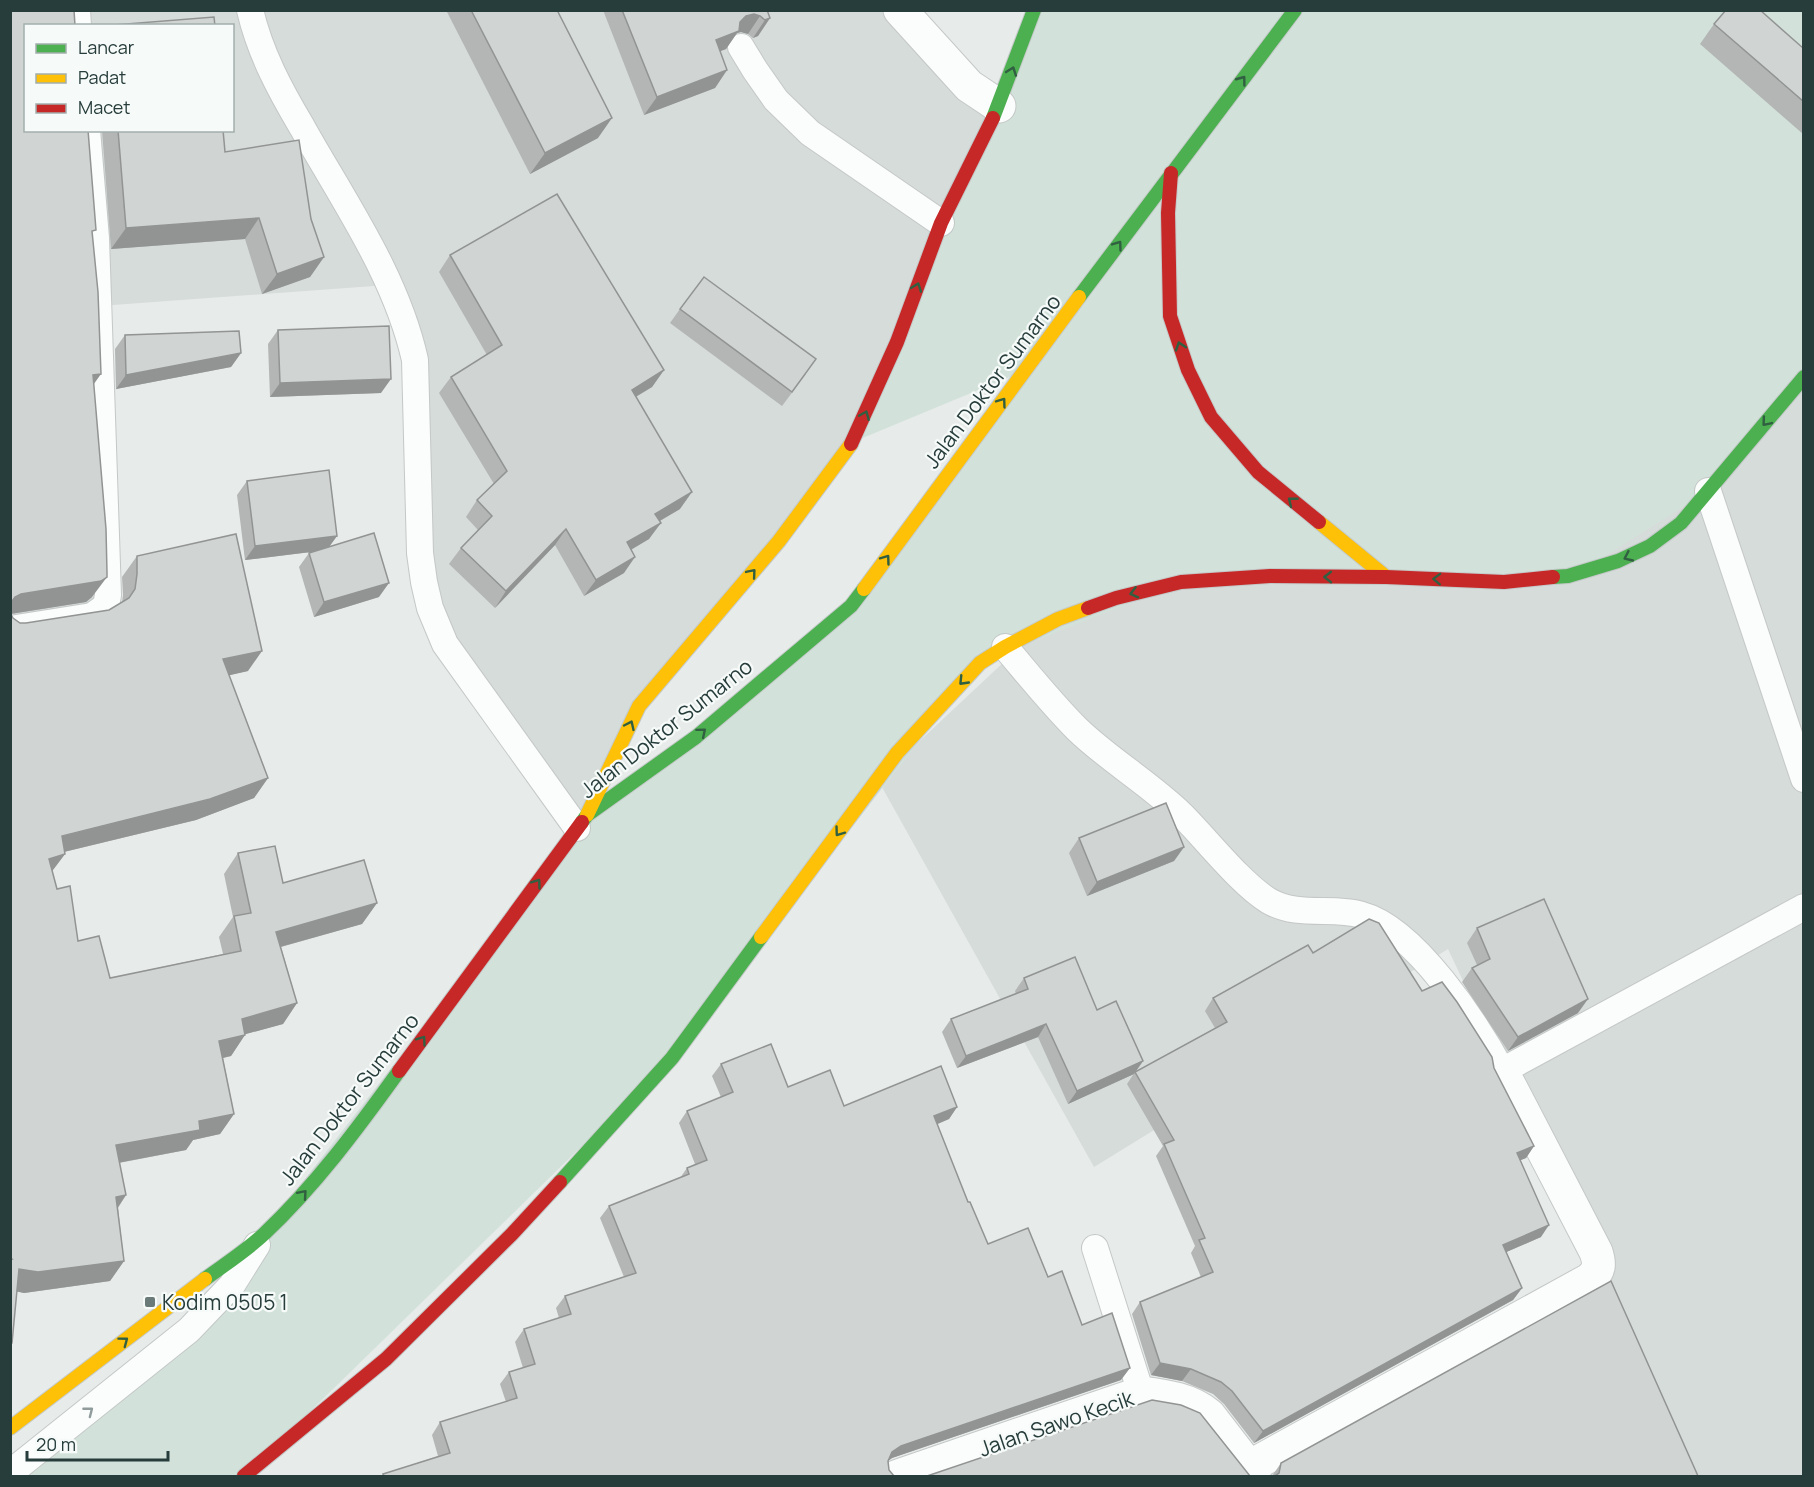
<svg xmlns="http://www.w3.org/2000/svg" width="1814" height="1487" font-family="Manrope,sans-serif">
<style>
.built{fill:#d6dcda;fill-rule:evenodd}
.green{fill:#d2e2da}
.lines{fill:none;stroke-linecap:round;stroke-linejoin:round}
.lane-casing{stroke:#c4c8c7;stroke-width:28}
.street-casing{stroke:#c4c8c7;stroke-width:35}
.fast-casing{stroke:#c4c9c8;stroke-width:16}
.slow-casing{stroke:#c4c9c8;stroke-width:16}
.jam-casing{stroke:#c4c9c8;stroke-width:16}
.lane{stroke:#fbfcfc;stroke-width:26}
.street{stroke:#fbfcfc;stroke-width:33}
.fast{stroke:#4caf50;stroke-width:14}
.slow{stroke:#ffc107;stroke-width:14}
.jam{stroke:#c62828;stroke-width:14}
.wall{fill:#b3b6b5}
.shaded-wall{fill:#929494}
.building{fill:#d0d4d3;stroke:#929494;stroke-width:1.5}
.oneway{stroke:#315f41}
.oneway2{stroke:#909c9c}
.poi-dot{fill:#6a7a78;stroke:#f6faf8;stroke-width:2}
.labels{text-anchor:middle;dominant-baseline:central;stroke-width:4.5;stroke-linejoin:round;paint-order:stroke}
.street-label{font-size:21px;fill:#263d3b;stroke:#f6faf8}
.poi-label{font-size:21px;fill:#263d3b;stroke:#f6faf8;text-anchor:start}
</style>
<rect width="100%" height="100%" fill="#e7ebea"/>
<g class="built">
<path d="M 11,11 L 900,11 L 999,106 L 853,442 L 639,706 L 577,828 L 445,644 L 422,569 L 418,439 L 387,285 L 99,306 L 107,610 L 11,625 ZM 26,26 L 232,26 L 232,130 L 26,130 Z"/>
<path d="M 1803,377 L 1803,1476 L 1698,1476 L 1448,949 L 1094,1167 L 878,780 L 1040,628 Z"/>
</g>
<path class="green" d="M 1035,11 L 1803,11 L 1803,377 L 1708,491 L 1578,573 L 1181,582 L 980,663 L 672,1058 L 244,1476 L 11,1476 L 184,1335 L 577,828 L 851,606 L 1024,371 L 853,442 Z"/>
<g class="lines">
<defs>
<g id="lane">
<path d="M 77,10 L 78,26"/>
<path d="M 250,10 C 260,53 280,90 302,127 C 344,202 396,275 415,360 L 420,553 L 424,582 L 430,608 L 445,644 L 577,828"/>
<path d="M 741,47 L 755,70 L 776,100 L 810,133 L 941,223"/>
<path d="M 1708,491 L 1804,779"/>
<path d="M 10,629 L 92,616 L 106,606 L 108,595 L 96,238 L 87,130"/>
<path d="M 1005,647 C 1028,674 1051,703 1077,729 C 1109,760 1149,783 1182,815 C 1207,840 1240,883 1269,901 C 1299,918 1332,906 1362,915 C 1415,929 1477,1025 1502,1071 L 1804,907"/>
<path d="M 1095,1248 L 1141,1393"/>
<path d="M 10,1473 L 189,1330 L 232,1285 L 257,1245"/>
</g>
<g id="street">
<path d="M 900,10 L 969,86 L 999,106"/>
<path d="M 1249,1467 L 1589,1280 C 1600,1271 1600,1264 1596,1252 L 1502,1071"/>
<path d="M 898,1476 L 1141,1393 C 1165,1396 1190,1399 1209,1415 L 1249,1467 L 1254,1476"/>
</g>
<g id="fast">
<path d="M 993,118 L 1034,10"/>
<path d="M 1079,297 L 1295,10"/>
<path d="M 1553,577 L 1568,576 L 1618,561 L 1650,546 L 1681,523 L 1804,377"/>
<path d="M 582,822 L 587,815 L 696,737 L 851,606 L 864,589"/>
<path d="M 560,1182 L 672,1058 L 761,937"/>
<path d="M 205,1279 C 224,1265 246,1251 264,1234 C 315,1186 358,1128 399,1071"/>
</g>
<g id="slow">
<path d="M 1319,522 L 1386,577"/>
<path d="M 864,589 L 1079,297"/>
<path d="M 587,815 L 639,706 L 779,541 L 851,444"/>
<path d="M 761,937 L 897,753 L 980,663 L 1005,647 L 1058,619 L 1088,608"/>
<path d="M 10,1428 L 205,1279"/>
</g>
<g id="jam">
<path d="M 1171,173 L 1168,213 L 1170,316 L 1188,370 L 1211,417 L 1258,472 L 1319,522"/>
<path d="M 851,444 L 897,342 L 941,223 L 993,118"/>
<path d="M 1088,608 L 1116,598 L 1181,582 L 1270,576 L 1386,577 L 1504,582 L 1553,577"/>
<path d="M 399,1071 L 582,822"/>
<path d="M 244,1476 L 386,1359 L 512,1234 L 560,1182"/>
</g>
</defs>
<use href="#lane" class="lane-casing"/>
<use href="#street" class="street-casing"/>
<use href="#fast" class="fast-casing"/>
<use href="#slow" class="slow-casing"/>
<use href="#jam" class="jam-casing"/>
<use href="#lane" class="lane"/>
<use href="#street" class="street"/>
<use href="#fast" class="fast"/>
<use href="#slow" class="slow"/>
<use href="#jam" class="jam"/>
</g>
<g class="wall">
<path d="M 10,10 L 92,236 L 93,384 L 92,597 L 86,602 L 11,614 L 13,618 L 20,623 L 26,623 L 109,610 L 122,602 L 123,595 L 122,577 L 137,556 L 248,671 L 229,675 L 268,778 L 254,798 L 196,820 L 64,852 L 65,854 L 52,871 L 57,889 L 78,941 L 110,978 L 223,954 L 219,937 L 233,917 L 224,874 L 238,853 L 283,883 L 377,903 L 362,924 L 281,947 L 297,1003 L 283,1024 L 245,1034 L 231,1056 L 223,1058 L 234,1114 L 220,1134 L 193,1140 L 186,1150 L 119,1163 L 126,1195 L 118,1208 L 124,1261 L 110,1281 L 24,1293 L 16,1291 L 12,1343 L 10,1345 Z"/>
<path d="M 446,10 L 557,10 L 598,138 L 530,174 Z"/>
<path d="M 603,10 L 767,10 L 770,18 L 758,36 L 753,38 L 748,34 L 741,32 L 737,33 L 726,49 L 720,51 L 727,70 L 715,88 L 644,115 Z"/>
<path d="M 1714,24 L 1803,48 L 1803,134 L 1700,44 Z"/>
<path d="M 102,130 L 223,130 L 225,152 L 311,219 L 324,257 L 310,277 L 262,294 L 245,239 L 111,249 Z"/>
<path d="M 450,255 L 664,370 L 652,387 L 636,397 L 680,509 L 660,521 L 649,539 L 631,550 L 624,573 L 584,596 L 555,545 L 495,608 L 449,564 L 461,548 L 478,530 L 466,517 L 477,500 L 494,484 L 439,393 L 451,377 L 487,355 L 439,272 Z"/>
<path d="M 680,309 L 806,374 L 782,406 L 670,323 Z"/>
<path d="M 278,330 L 381,393 L 270,397 L 268,344 Z"/>
<path d="M 125,335 L 241,353 L 231,367 L 116,389 L 115,349 Z"/>
<path d="M 247,481 L 337,536 L 329,546 L 379,597 L 314,617 L 299,567 L 309,553 L 311,552 L 245,560 L 237,495 Z"/>
<path d="M 1079,838 L 1184,847 L 1174,861 L 1087,896 L 1069,853 Z"/>
<path d="M 1477,928 L 1578,1013 L 1508,1051 L 1462,982 L 1472,968 L 1477,965 L 1467,943 Z"/>
<path d="M 1313,953 L 1422,991 L 1494,1068 L 1534,1146 L 1526,1158 L 1520,1160 L 1541,1237 L 1506,1252 L 1522,1288 L 1513,1300 L 1254,1443 L 1224,1404 L 1213,1394 L 1182,1381 L 1151,1375 L 1132,1314 L 1140,1302 L 1201,1277 L 1191,1253 L 1195,1246 L 1156,1156 L 1163,1146 L 1127,1084 L 1135,1072 L 1215,1028 L 1205,1011 L 1213,998 Z"/>
<path d="M 1024,978 L 1097,1010 L 1143,1061 L 1134,1074 L 1068,1104 L 1038,1037 L 957,1068 L 942,1032 L 951,1019 L 1016,994 L 1015,991 Z"/>
<path d="M 721,1064 L 844,1106 L 957,1107 L 949,1119 L 937,1124 L 968,1202 L 988,1244 L 1048,1277 L 1121,1380 L 892,1458 L 888,1461 L 889,1470 L 894,1476 L 381,1476 L 383,1474 L 438,1456 L 432,1435 L 440,1422 L 506,1402 L 500,1384 L 509,1372 L 523,1368 L 515,1342 L 524,1329 L 559,1318 L 556,1308 L 565,1296 L 624,1277 L 600,1218 L 609,1206 L 680,1178 L 687,1168 L 695,1164 L 679,1123 L 687,1111 L 721,1097 L 712,1076 Z"/>
<path d="M 1281,1463 L 1698,1476 L 1272,1476 Z"/>
</g>
<g class="shaded-wall">
<path d="M 754,14 L 760,16 L 748,34 L 741,32 L 737,33 L 726,49 L 703,58 L 716,40 L 746,16 Z"/>
<path d="M 770,18 L 758,36 L 753,38 L 765,20 Z"/>
<path d="M 727,70 L 715,88 L 644,115 L 657,97 Z"/>
<path d="M 612,118 L 598,138 L 530,174 L 545,153 Z"/>
<path d="M 259,218 L 245,239 L 111,249 L 126,228 Z"/>
<path d="M 324,257 L 310,277 L 262,294 L 277,274 Z"/>
<path d="M 241,353 L 231,367 L 116,389 L 126,375 Z"/>
<path d="M 664,370 L 652,387 L 620,406 L 632,390 Z"/>
<path d="M 101,374 L 86,395 L 93,375 Z"/>
<path d="M 391,379 L 381,393 L 270,397 L 280,383 Z"/>
<path d="M 692,492 L 680,509 L 644,530 L 655,514 Z"/>
<path d="M 661,523 L 649,539 L 615,559 L 627,542 Z"/>
<path d="M 566,529 L 555,545 L 495,608 L 506,591 Z"/>
<path d="M 337,536 L 327,550 L 245,560 L 255,546 Z"/>
<path d="M 635,557 L 624,573 L 584,596 L 596,580 Z"/>
<path d="M 107,577 L 92,597 L 86,602 L 10,614 L 10,603 L 15,597 L 21,594 Z"/>
<path d="M 389,583 L 379,597 L 314,617 L 324,602 Z"/>
<path d="M 262,651 L 248,671 L 209,680 L 223,659 Z"/>
<path d="M 268,778 L 254,798 L 196,820 L 47,856 L 62,836 Z"/>
<path d="M 1184,847 L 1174,861 L 1087,896 L 1097,882 Z"/>
<path d="M 65,854 L 50,874 L 49,859 Z"/>
<path d="M 377,903 L 362,924 L 262,952 L 276,932 Z"/>
<path d="M 1588,999 L 1578,1013 L 1508,1051 L 1518,1037 Z"/>
<path d="M 297,1003 L 283,1024 L 228,1039 L 245,1035 L 231,1056 L 205,1062 L 219,1041 L 242,1019 Z"/>
<path d="M 1046,1024 L 1038,1037 L 957,1068 L 966,1056 Z"/>
<path d="M 1143,1061 L 1134,1074 L 1068,1104 L 1077,1091 Z"/>
<path d="M 957,1107 L 949,1119 L 926,1129 L 934,1116 Z"/>
<path d="M 234,1114 L 220,1134 L 193,1140 L 186,1150 L 101,1166 L 116,1145 L 199,1121 Z"/>
<path d="M 1534,1146 L 1526,1158 L 1509,1165 L 1517,1153 Z"/>
<path d="M 126,1195 L 112,1216 L 116,1197 Z"/>
<path d="M 1549,1225 L 1541,1237 L 1495,1257 L 1503,1245 Z"/>
<path d="M 124,1261 L 110,1281 L 24,1293 L 10,1290 L 19,1269 Z"/>
<path d="M 1522,1288 L 1513,1300 L 1254,1443 L 1263,1431 Z"/>
<path d="M 1160,1363 L 1191,1369 L 1182,1381 L 1151,1375 Z"/>
<path d="M 1130,1368 L 1121,1380 L 892,1458 L 884,1464 L 892,1452 L 901,1446 Z"/>
</g>
<g class="building">
<path d="M 10,10 L 74,10 L 75,26 L 26,26 L 26,130 L 88,130 L 96,230 L 92,231 L 98,292 L 101,374 L 93,375 L 106,529 L 107,573 L 107,577 L 101,581 L 21,594 L 15,597 L 10,604 Z"/>
<path d="M 471,10 L 557,10 L 612,118 L 545,153 Z"/>
<path d="M 622,10 L 767,10 L 770,18 L 765,20 L 760,16 L 754,14 L 746,16 L 740,22 L 739,31 L 716,40 L 727,70 L 657,97 Z"/>
<path d="M 1726,10 L 1760,10 L 1803,48 L 1803,101 L 1714,24 Z"/>
<path d="M 214,17 L 215,26 L 101,26 Z"/>
<path d="M 118,130 L 223,130 L 225,152 L 299,140 L 311,219 L 324,257 L 277,274 L 259,218 L 126,228 Z"/>
<path d="M 557,194 L 664,370 L 632,390 L 692,492 L 655,514 L 661,523 L 627,542 L 635,557 L 596,580 L 566,529 L 506,591 L 461,548 L 492,516 L 477,500 L 507,471 L 451,377 L 502,345 L 450,255 Z"/>
<path d="M 704,277 L 816,359 L 792,392 L 680,309 Z"/>
<path d="M 389,326 L 391,379 L 280,383 L 278,330 Z"/>
<path d="M 239,331 L 241,353 L 126,375 L 125,335 Z"/>
<path d="M 329,470 L 337,536 L 255,546 L 247,481 Z"/>
<path d="M 374,533 L 389,583 L 324,602 L 309,553 Z"/>
<path d="M 236,534 L 262,651 L 223,659 L 268,778 L 210,799 L 62,836 L 65,854 L 49,859 L 57,889 L 70,886 L 78,941 L 99,936 L 110,978 L 241,951 L 234,916 L 251,913 L 238,853 L 275,846 L 283,883 L 364,860 L 377,903 L 276,932 L 297,1003 L 242,1019 L 245,1035 L 219,1041 L 234,1114 L 199,1121 L 200,1130 L 116,1145 L 126,1195 L 116,1197 L 124,1261 L 38,1272 L 19,1269 L 12,1343 L 10,1344 L 10,1259 L 12,1259 L 10,1257 L 10,613 L 13,618 L 20,623 L 26,623 L 109,610 L 129,598 L 135,589 L 137,574 L 137,556 Z"/>
<path d="M 1166,803 L 1184,847 L 1097,882 L 1079,838 Z"/>
<path d="M 1544,899 L 1588,999 L 1518,1037 L 1472,968 L 1490,959 L 1477,928 Z"/>
<path d="M 1369,919 L 1379,923 L 1422,991 L 1442,982 L 1457,1002 L 1492,1057 L 1494,1068 L 1534,1146 L 1517,1153 L 1549,1225 L 1503,1245 L 1522,1288 L 1263,1431 L 1232,1391 L 1221,1382 L 1191,1369 L 1160,1363 L 1140,1302 L 1213,1272 L 1199,1240 L 1205,1238 L 1164,1144 L 1174,1140 L 1135,1072 L 1227,1022 L 1213,998 L 1308,945 L 1313,953 Z"/>
<path d="M 1075,957 L 1097,1010 L 1116,1001 L 1143,1061 L 1077,1091 L 1046,1024 L 966,1056 L 951,1019 L 1028,989 L 1024,978 Z"/>
<path d="M 771,1044 L 788,1087 L 830,1070 L 844,1106 L 941,1066 L 957,1107 L 934,1116 L 968,1202 L 970,1202 L 988,1244 L 1028,1228 L 1048,1277 L 1062,1271 L 1082,1325 L 1112,1313 L 1130,1368 L 901,1446 L 892,1452 L 888,1461 L 889,1470 L 894,1476 L 384,1476 L 383,1474 L 450,1453 L 440,1422 L 517,1398 L 509,1372 L 535,1364 L 524,1329 L 571,1314 L 565,1296 L 636,1273 L 609,1206 L 689,1174 L 687,1168 L 707,1160 L 687,1111 L 733,1092 L 721,1064 Z"/>
<path d="M 1611,1281 L 1698,1476 L 1275,1476 L 1279,1473 L 1281,1463 Z"/>
<path d="M 1152,1400 L 1181,1405 L 1200,1413 L 1250,1476 L 927,1476 Z"/>
</g>
<defs><path id="oneway-chevron" d="M-2-3.5L2.5 0L-2 3.5" fill="none" stroke-width="1.6" stroke-linecap="round" stroke-linejoin="round" transform="scale(1.5)"/></defs>
<g class="oneway">
<use href="#oneway-chevron" transform="translate(1012 71) rotate(-70)"/>
<use href="#oneway-chevron" transform="translate(1242 80) rotate(-53)"/>
<use href="#oneway-chevron" transform="translate(1118 245) rotate(-54)"/>
<use href="#oneway-chevron" transform="translate(917 287) rotate(-70)"/>
<use href="#oneway-chevron" transform="translate(1180 346) rotate(-108)"/>
<use href="#oneway-chevron" transform="translate(1002 402) rotate(-54)"/>
<use href="#oneway-chevron" transform="translate(865 415) rotate(-67)"/>
<use href="#oneway-chevron" transform="translate(1766 422) rotate(130)"/>
<use href="#oneway-chevron" transform="translate(1292 501) rotate(-141)"/>
<use href="#oneway-chevron" transform="translate(1628 557) rotate(155)"/>
<use href="#oneway-chevron" transform="translate(886 559) rotate(-54)"/>
<use href="#oneway-chevron" transform="translate(752 573) rotate(-50)"/>
<use href="#oneway-chevron" transform="translate(1328 577) rotate(-180)"/>
<use href="#oneway-chevron" transform="translate(1437 579) rotate(-178)"/>
<use href="#oneway-chevron" transform="translate(1134 593) rotate(166)"/>
<use href="#oneway-chevron" transform="translate(963 681) rotate(134)"/>
<use href="#oneway-chevron" transform="translate(630 725) rotate(-65)"/>
<use href="#oneway-chevron" transform="translate(702 732) rotate(-40)"/>
<use href="#oneway-chevron" transform="translate(839 832) rotate(126)"/>
<use href="#oneway-chevron" transform="translate(537 883) rotate(-54)"/>
<use href="#oneway-chevron" transform="translate(422 1040) rotate(-54)"/>
<use href="#oneway-chevron" transform="translate(303 1194) rotate(-49)"/>
<use href="#oneway-chevron" transform="translate(124 1341) rotate(-37)"/>
</g>
<use class="oneway2" href="#oneway-chevron" transform="translate(89 1411) rotate(-38)"/>
<rect class="poi-dot" x="144" y="1296" width="12" height="12" rx="3"/>
<g class="labels">
<g class="street-label">
<text transform="translate(992 381) rotate(-53)">Jalan Doktor Sumarno</text>
<text transform="translate(666 728) rotate(-38)">Jalan Doktor Sumarno</text>
<text transform="translate(349 1099) rotate(-52)">Jalan Doktor Sumarno</text>
<text transform="translate(1056 1423) rotate(-19)">Jalan Sawo Kecik</text>
</g>
<g class="poi-label">
<text x="162" y="1302">Kodim 0505 1</text>
</g>
</g>
<rect width="1814" height="1487" fill="none" stroke="#263d3b" stroke-width="24"/>
<rect x="24" y="24" width="210" height="108" fill="#f6faf8" stroke="#a3aeac" stroke-width="1.5"/>
<rect x="36" y="44" width="30" height="9" fill="#4caf50" stroke="#a3aeac" stroke-width="1.5"/>
<text x="78" y="54" font-size="18" fill="#263d3b">Lancar</text>
<rect x="36" y="74" width="30" height="9" fill="#ffc107" stroke="#a3aeac" stroke-width="1.5"/>
<text x="78" y="84" font-size="18" fill="#263d3b">Padat</text>
<rect x="36" y="104" width="30" height="9" fill="#c62828" stroke="#a3aeac" stroke-width="1.5"/>
<text x="78" y="114" font-size="18" fill="#263d3b">Macet</text>
<path d="M27 1451v9h141v-9" fill="none" stroke="#263d3b" stroke-width="3"/>
<text x="36" y="1451" font-size="18" fill="#263d3b" stroke="#f6faf8" stroke-width="4.5" paint-order="stroke">20 m</text>
</svg>
